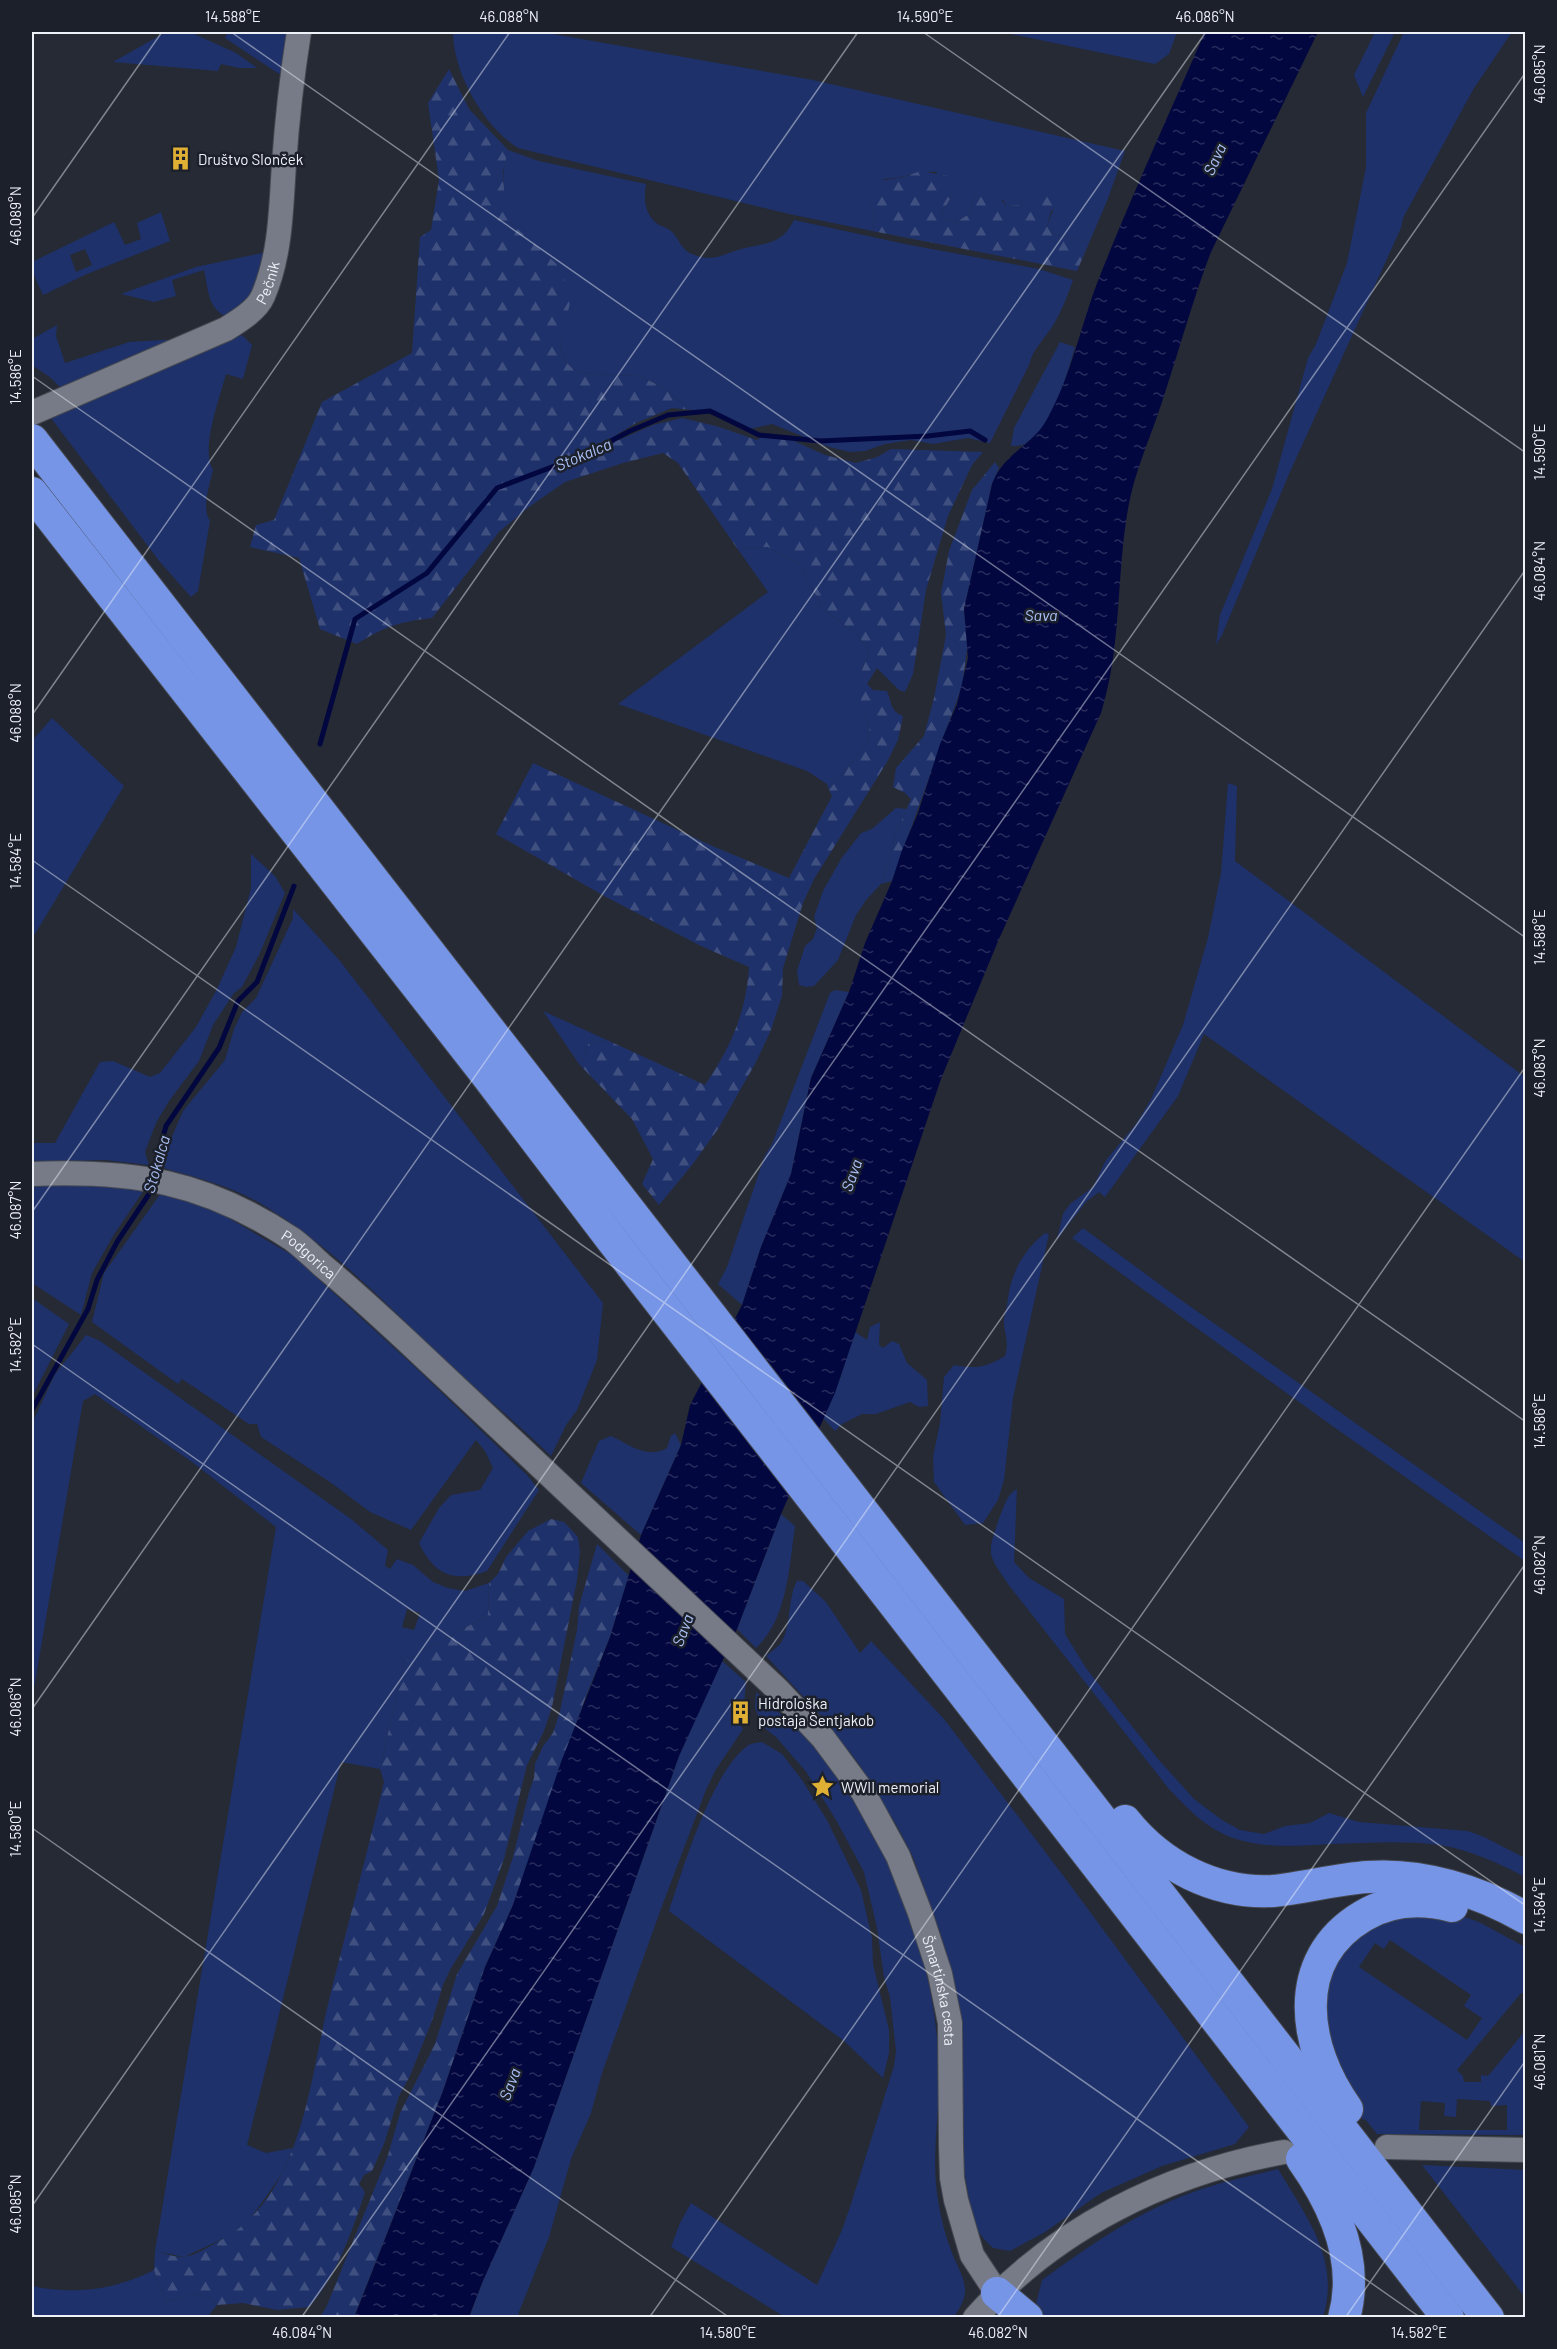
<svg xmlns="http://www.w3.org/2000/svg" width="1557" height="2349" font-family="Barlow,sans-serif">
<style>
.green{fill:#1e316a;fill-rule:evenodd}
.forest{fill:url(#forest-firs)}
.water{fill:url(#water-ripples)}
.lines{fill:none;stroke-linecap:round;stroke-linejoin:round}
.stream{stroke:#03073f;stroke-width:5}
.secondary-casing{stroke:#454850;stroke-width:26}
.highway-casing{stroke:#454850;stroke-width:34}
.secondary{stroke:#767b87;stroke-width:24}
.highway{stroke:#7695e7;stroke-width:32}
.ticks{fill:none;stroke:#eef1f8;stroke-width:1.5;stroke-opacity:0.45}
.labels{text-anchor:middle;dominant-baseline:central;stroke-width:5;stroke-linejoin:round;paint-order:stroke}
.poi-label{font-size:15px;fill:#eef1f8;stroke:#1c202a;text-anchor:start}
.street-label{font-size:15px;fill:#eef1f8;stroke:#1c202a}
.water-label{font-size:16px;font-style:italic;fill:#acc3f9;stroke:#1c202a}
.neatline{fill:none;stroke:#eef1f8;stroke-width:2}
.ticks-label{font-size:15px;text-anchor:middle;fill:#eef1f8}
</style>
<defs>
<pattern id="forest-firs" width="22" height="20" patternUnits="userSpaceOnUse" patternTransform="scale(1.5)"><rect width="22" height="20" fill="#1e316a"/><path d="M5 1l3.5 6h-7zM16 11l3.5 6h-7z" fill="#3f4f80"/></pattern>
<pattern id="water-ripples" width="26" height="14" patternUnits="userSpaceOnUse" patternTransform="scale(1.5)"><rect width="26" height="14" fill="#03073f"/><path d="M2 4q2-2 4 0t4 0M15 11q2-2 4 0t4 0" fill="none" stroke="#282c5c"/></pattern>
</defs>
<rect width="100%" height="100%" fill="#262a34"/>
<g class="green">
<path d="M 166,32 L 190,32 L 236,53 L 257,68 L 239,68 L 221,64 L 218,71 L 113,62 Z"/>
<path d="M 228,32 L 290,32 L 286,68 L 280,74 L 273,70 L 225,38 Z"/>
<path d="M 453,32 L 542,32 L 813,80 L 1125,151 L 1107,201 L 1089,243 L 1053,234 L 1047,226 L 1053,210 L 1026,196 L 1018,205 L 1006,206 L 1003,200 L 975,195 L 969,214 L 955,223 L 943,219 L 942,212 L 954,193 L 936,172 C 916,170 903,179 884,179 L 868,196 L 875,217 L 872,231 L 789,214 L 518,148 C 483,126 453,72 453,32 Z"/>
<path d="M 1001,32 L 1177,32 L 1169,54 L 1155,64 Z"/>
<path d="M 1375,32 L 1395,32 L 1363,97 L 1354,75 Z"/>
<path d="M 1404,32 L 1512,32 L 1474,88 L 1403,218 L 1401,228 L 1289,474 L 1222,635 L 1216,645 L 1220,615 L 1272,489 L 1308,358 L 1316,344 L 1347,263 L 1366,167 L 1366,113 Z"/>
<path d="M 508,150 L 539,161 L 646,184 C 643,199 645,216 659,225 C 663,227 668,228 671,231 C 679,238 681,250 692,254 C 713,263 723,254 741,249 C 765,243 782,245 794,220 L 905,244 L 1039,269 L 1073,280 C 1068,295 1062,310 1054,324 C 1045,339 1033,348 1029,365 L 990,443 L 968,438 L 933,444 L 911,440 L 885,444 L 865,451 L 850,452 L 829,447 L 772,424 L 750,429 L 703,410 L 691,410 L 662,387 L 638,375 L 613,376 L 586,373 L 573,369 L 564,360 L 560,345 L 563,329 L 560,267 C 551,259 516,231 512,223 C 502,205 501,169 508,150 Z"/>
<path d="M 161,212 L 170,241 L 87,274 L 43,295 L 34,275 L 32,276 L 32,262 L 114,222 L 125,245 L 141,239 L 137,223 ZM 85,249 L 92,265 L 76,272 L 70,255 Z"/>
<path d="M 272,251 L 268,272 L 232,319 C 207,311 209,292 204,270 L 172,280 L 176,296 L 154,302 L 121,294 L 196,267 Z"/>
<path d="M 57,325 L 56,336 L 65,363 L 129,342 L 197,338 L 62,389 L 51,378 L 32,365 L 32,339 Z"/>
<path d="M 242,335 L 252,345 L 243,379 L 226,374 C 220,397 200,450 213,470 C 210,484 201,508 210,521 L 198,591 L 191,597 L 160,562 L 51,418 L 76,404 Z"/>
<path d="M 1060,342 L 1075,347 C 1067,374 1052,431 1025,444 C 1021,446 1015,446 1011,446 L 1014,428 Z"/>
<path d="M 768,547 L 800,565 L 823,609 L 858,635 L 870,652 L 861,672 L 861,709 L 870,726 L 866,745 L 829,790 L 827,784 L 807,771 L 618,704 L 768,592 L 737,548 Z"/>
<path d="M 52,718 L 124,786 L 32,939 L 32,741 Z"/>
<path d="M 1228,783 L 1237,786 L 1235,861 L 1525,1077 L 1525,1262 L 1204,1034 L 1178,1096 L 1105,1197 L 1099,1192 L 1087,1201 L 1057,1239 L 1063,1214 L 1070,1204 L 1093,1187 L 1106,1160 L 1136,1124 L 1151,1099 L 1183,1025 L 1208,938 L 1221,873 Z"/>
<path d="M 896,808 L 907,809 L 897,831 L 881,884 L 866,900 L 856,915 L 838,960 L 814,986 L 806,987 L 799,985 L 797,971 L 805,946 L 813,939 L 817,928 L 814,917 L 823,891 L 841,859 L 861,833 L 872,829 Z"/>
<path d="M 251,854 L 275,876 L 285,893 L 259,955 L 242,987 L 234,993 L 213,1025 L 199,1061 L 169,1101 L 156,1123 L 145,1152 L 149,1165 L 105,1160 L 32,1162 L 32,1143 L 55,1143 L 100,1062 L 113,1061 L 150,1077 L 160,1073 L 196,1027 L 217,989 L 236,947 L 251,888 Z"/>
<path d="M 293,909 L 340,961 L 603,1303 L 597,1360 L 577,1410 L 566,1425 L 551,1456 C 517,1423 480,1393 446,1361 C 387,1305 329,1243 258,1202 C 228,1185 195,1177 163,1168 L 162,1160 L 183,1111 L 225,1060 L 234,1029 L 242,1012 L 256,998 L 293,918 Z"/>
<path d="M 835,990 L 849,992 L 811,1078 L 791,1174 L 761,1247 L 742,1305 L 718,1284 L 727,1267 L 765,1155 L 772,1144 L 830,993 Z"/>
<path d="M 543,1011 L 607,1040 L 588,1044 L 583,1060 L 579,1064 Z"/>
<path d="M 32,1186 L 91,1186 L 144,1190 L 113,1236 L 92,1273 L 81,1315 L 32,1283 Z"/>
<path d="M 161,1193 L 218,1212 L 292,1255 L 415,1367 L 527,1475 L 539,1490 L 487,1571 C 454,1583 434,1575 419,1543 L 439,1508 L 451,1495 L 480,1490 L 493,1468 L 485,1451 L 476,1440 L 411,1530 L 370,1512 L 330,1482 L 261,1437 L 257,1424 L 249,1424 L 182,1379 L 178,1384 L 92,1322 L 104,1273 Z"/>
<path d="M 1083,1228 L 1181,1300 L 1525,1543 L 1525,1561 L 1331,1425 L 1072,1238 Z"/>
<path d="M 1045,1233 L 1049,1234 L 1013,1398 L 1004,1480 L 998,1500 L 983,1523 L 965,1525 L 934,1482 L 933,1457 L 940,1423 L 944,1377 L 954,1365 C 976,1369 985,1368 1005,1356 C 1009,1343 1005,1336 1004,1324 C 1003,1318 1006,1311 1007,1305 C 1010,1276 1021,1252 1045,1233 Z"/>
<path d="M 32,1298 L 69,1324 L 32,1397 Z"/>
<path d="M 880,1322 L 879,1345 L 883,1348 L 892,1341 L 899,1344 L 907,1363 L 927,1380 L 928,1406 L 919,1407 L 910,1402 L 876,1414 L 862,1414 L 842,1424 L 835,1431 L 823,1418 L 840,1379 L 854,1331 L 867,1340 L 870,1327 Z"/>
<path d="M 86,1335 L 100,1341 L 351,1519 L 388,1550 L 385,1566 L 390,1569 L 397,1559 L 413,1565 L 433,1582 L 448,1588 L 465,1591 L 489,1583 L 488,1615 L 404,1662 L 380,1769 L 341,1762 L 247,2145 L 266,2153 L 293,2148 L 283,2172 L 268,2194 L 248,2222 L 229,2236 L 184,2257 L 155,2251 L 276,1527 L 192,1462 L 95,1394 L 83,1401 L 32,1700 L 32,1423 L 55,1374 ZM 407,1609 L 420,1613 L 414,1630 L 402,1627 Z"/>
<path d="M 675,1433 L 681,1445 L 641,1535 L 581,1483 L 599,1441 L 611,1436 C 629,1444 647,1460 667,1448 L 671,1436 Z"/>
<path d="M 1017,1489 L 1014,1562 L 1029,1578 L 1064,1599 L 1065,1634 L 1086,1668 L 1158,1759 L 1194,1799 L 1222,1820 L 1240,1830 L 1264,1834 L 1285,1826 L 1310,1823 L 1329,1813 L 1359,1822 L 1468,1831 L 1484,1837 L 1525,1858 L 1525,1877 C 1498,1863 1471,1850 1440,1845 C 1404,1840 1366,1843 1330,1844 C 1296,1846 1262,1849 1230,1837 C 1205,1827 1187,1808 1169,1789 L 1011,1588 C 987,1553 986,1556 1000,1516 C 1005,1505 1006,1495 1017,1489 Z"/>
<path d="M 781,1514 L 795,1526 C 789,1567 788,1618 756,1648 L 737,1629 Z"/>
<path d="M 797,1581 L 803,1581 L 826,1602 L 860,1653 L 871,1641 L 944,1719 L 1065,1878 L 1249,2127 L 1235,2144 L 1162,2166 L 1101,2193 L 1045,2232 L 1010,2251 L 993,2248 L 984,2239 L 976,2229 L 972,2215 L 964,2170 L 962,2063 L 948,1966 L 940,1932 L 913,1857 L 897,1826 L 859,1764 L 823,1718 L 766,1656 C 770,1652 777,1648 781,1643 C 792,1625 787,1599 797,1581 Z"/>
<path d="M 721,1660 L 746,1682 L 744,1704 L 735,1702 L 732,1713 L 743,1729 L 715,1771 L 706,1790 L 662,1906 L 602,2073 L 591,2113 L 571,2159 L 549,2237 L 517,2317 L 469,2318 L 482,2283 L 534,2167 L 679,1756 Z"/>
<path d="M 756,1692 C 781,1714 807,1737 827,1763 C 884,1839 926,1934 936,2029 C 938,2046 939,2063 939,2079 C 939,2114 933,2149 936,2184 C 938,2205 943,2230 951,2250 C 955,2263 964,2275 965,2288 C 966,2299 959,2309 954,2317 L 785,2317 L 671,2247 L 680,2223 L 691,2203 L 817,2285 L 842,2230 L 851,2204 L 894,2066 L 896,2051 L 890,1997 L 884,1977 L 877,1928 L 864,1872 L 836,1820 L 807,1773 L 776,1737 L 762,1726 L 755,1708 Z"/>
<path d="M 762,1742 L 782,1754 L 802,1780 L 827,1820 L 861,1890 L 872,1938 L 873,1964 L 889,2030 L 889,2053 L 883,2078 L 844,2041 L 669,1911 C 683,1868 711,1775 745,1748 C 750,1743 755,1743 762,1742 Z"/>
<path d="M 1453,1913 L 1479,1922 L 1525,1947 L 1525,1995 L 1521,1993 L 1457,2070 L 1463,2076 L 1464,2082 L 1481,2082 L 1481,2075 L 1488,2076 L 1525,2031 L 1525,2135 L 1377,2134 L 1365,2119 L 1363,2120 L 1347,2096 L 1329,2063 L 1322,1978 L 1367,1921 ZM 1390,1940 L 1471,1995 L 1464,2006 L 1482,2018 L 1467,2040 L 1359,1967 L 1375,1943 L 1384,1949 ZM 1457,2099 L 1490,2101 L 1491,2106 L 1507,2105 L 1507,2130 L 1419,2130 L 1421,2101 L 1445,2103 L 1444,2116 L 1456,2117 Z"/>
<path d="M 1422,2165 L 1525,2170 L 1525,2297 Z"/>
<path d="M 1278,2169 C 1306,2216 1341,2260 1323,2317 L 1043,2317 L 1036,2304 L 1042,2280 C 1089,2246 1137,2212 1193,2192 C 1220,2182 1250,2176 1278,2169 Z"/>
<path d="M 154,2270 L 166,2301 L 195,2294 L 212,2298 L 217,2305 L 207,2317 L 32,2317 L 32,2286 C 74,2295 115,2290 154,2270 Z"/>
</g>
<g class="forest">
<path d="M 449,69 L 469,109 L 508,150 L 503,172 L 504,190 L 512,224 L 560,267 L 571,299 L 560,345 L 564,360 L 573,369 L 586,373 L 613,376 L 638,375 L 662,387 L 691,410 L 672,408 L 636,423 L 613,437 L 619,440 L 653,425 L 682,418 L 716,426 L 757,440 L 766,434 L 783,436 L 825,455 L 856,463 L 877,457 L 891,449 L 983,452 L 972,465 L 948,516 L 926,590 L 913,674 L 905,692 L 899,690 L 877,668 L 867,684 L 873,690 L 887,691 C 892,703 890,711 903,716 L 898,740 L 887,762 L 814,879 L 803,903 L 783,968 L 782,996 L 771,1030 L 755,1064 L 718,1129 L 692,1165 L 659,1205 L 642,1184 L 653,1159 L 632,1119 L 579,1064 L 583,1060 L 588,1044 L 607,1040 L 705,1085 C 731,1047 746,1013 749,967 L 701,946 L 606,897 L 496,834 L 533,763 L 710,845 L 789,878 L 832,796 L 829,790 L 866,745 L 870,726 L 861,709 L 861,672 L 870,652 L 858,635 L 823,609 L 800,565 L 768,547 L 737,548 L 678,463 L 663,453 L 623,463 L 565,482 L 529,507 L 499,532 L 432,618 C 399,622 385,626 357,644 L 320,629 L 299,558 L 250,547 L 256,525 L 274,520 L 322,402 L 412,353 L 420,237 L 431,230 L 439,180 L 428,103 Z"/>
<path d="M 921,171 L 949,176 L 956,183 L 954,193 L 942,212 L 943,219 L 955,223 L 969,214 L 975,195 L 985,188 L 997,194 L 1006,206 L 1018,205 L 1026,196 L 1037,191 C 1061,197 1051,208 1047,226 L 1053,234 L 1089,243 L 1077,271 L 872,231 L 875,217 L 868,197 C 876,176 880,182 898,178 C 906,177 914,173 921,171 Z"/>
<path d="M 995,462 L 999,468 L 992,484 L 964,609 L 968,644 L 962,686 L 892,881 L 881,884 L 897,831 L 911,799 L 905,793 L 893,787 L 896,768 L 924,736 L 934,698 L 946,635 L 941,593 L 949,551 L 972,490 Z"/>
<path d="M 551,1519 L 564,1522 L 578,1537 L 580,1552 L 577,1580 L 552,1707 L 544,1731 L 527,1765 L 504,1859 L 484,1914 L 450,1970 L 443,1985 L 433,2018 L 410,2076 L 399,2096 L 384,2144 L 372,2171 L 364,2175 L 359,2184 L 365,2192 C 352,2232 337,2275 309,2307 L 277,2310 L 243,2303 L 217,2305 L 212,2298 L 195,2294 L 166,2301 L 154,2270 L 155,2251 C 164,2253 174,2257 182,2257 C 192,2257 206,2248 216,2243 C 302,2200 309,2082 329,2000 C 347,1927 367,1855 384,1782 L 380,1769 L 404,1662 L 488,1615 L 489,1583 L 498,1574 L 506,1557 L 528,1531 Z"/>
<path d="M 597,1544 L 629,1576 L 610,1637 L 586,1696 L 513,1905 L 485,1967 L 443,2091 L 354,2317 L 319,2318 L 326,2308 L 388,2155 L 400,2113 L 435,2044 L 457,1974 L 497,1906 L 513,1857 L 529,1792 L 534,1778 L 535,1764 L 543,1746 L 553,1733 L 560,1711 L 577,1630 L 579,1606 Z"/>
</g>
<path class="water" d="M 1205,32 L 1318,32 L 1211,252 C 1192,302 1178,354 1161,405 C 1150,439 1134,473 1128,509 C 1116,577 1122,647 1101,713 L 999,939 L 941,1079 L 835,1393 L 781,1514 L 737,1629 L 679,1756 L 534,2167 L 482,2283 L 469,2317 L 354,2318 L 443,2091 L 485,1967 L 513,1905 L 561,1762 L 610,1637 L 641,1535 L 681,1445 L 690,1405 L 742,1305 L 761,1247 L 791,1174 L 811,1078 L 849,992 L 865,943 L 892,881 L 902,850 L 918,813 L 940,744 L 957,704 L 968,658 L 964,609 L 992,484 C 1004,452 1033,446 1047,419 C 1071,377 1081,324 1099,278 C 1132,195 1169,114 1205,32 Z"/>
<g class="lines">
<g class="stream">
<path d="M 320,744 L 355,619 L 427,573 L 497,488 L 586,454 L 630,431 L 668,415 L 710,411 L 759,435 L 820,441 L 928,436 L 970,431 L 985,440"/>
<path d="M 153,1173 L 166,1126 L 219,1048 L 238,1001 L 257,982 L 294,886"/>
<path d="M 32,1410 L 88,1309 L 97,1280 L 117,1242 L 149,1194 L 151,1185"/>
</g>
<defs>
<g id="secondary">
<path id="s1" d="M 32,413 L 226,329 C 239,321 257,310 263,296 C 281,254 281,208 284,164 C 287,120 292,76 299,32"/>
<path id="s2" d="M 32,1174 C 133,1170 205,1181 292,1239 C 303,1247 313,1257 323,1266 C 352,1290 380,1316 408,1342 L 778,1690 L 823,1738 L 863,1792 L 898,1856 L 920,1913 L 940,1974 L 950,2023 L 951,2146 L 952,2178 L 956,2200 L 972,2255 L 997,2293"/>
<path d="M 1387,2147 L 1526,2150"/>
<path d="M 975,2318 C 1055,2228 1167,2173 1284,2152"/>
</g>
<g id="highway">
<path d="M 32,440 L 1488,2318"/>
<path d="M 32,493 L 485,1073 L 612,1240 L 1448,2318"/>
<path d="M 1125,1821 C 1161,1866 1215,1894 1273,1891 C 1305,1888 1336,1879 1368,1877 C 1422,1873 1479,1891 1526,1918"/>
<path d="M 1347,2109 C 1303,2048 1289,1960 1363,1916 C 1391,1899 1421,1898 1452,1906"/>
<path d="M 1302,2159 C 1334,2204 1360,2261 1344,2318"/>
<path d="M 997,2293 L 1027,2318"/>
</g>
</defs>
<use href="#secondary" class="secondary-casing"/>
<use href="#highway" class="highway-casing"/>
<use href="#secondary" class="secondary"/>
<use href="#highway" class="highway"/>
</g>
<path class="ticks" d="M 231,32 L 1526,938M 923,32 L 1526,453M 32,218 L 162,32M 32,376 L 1526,1422M 32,715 L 510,32M 32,860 L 1526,1906M 32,1212 L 858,32M 32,1344 L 1421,2318M 32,1709 L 1206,32M 32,1828 L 730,2318M 32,2206 L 1526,72M 32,2313 L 38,2318M 301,2318 L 1526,569M 649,2318 L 1526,1066M 997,2318 L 1526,1563M 1345,2318 L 1526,2060"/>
<defs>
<symbol id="building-bare" viewBox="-9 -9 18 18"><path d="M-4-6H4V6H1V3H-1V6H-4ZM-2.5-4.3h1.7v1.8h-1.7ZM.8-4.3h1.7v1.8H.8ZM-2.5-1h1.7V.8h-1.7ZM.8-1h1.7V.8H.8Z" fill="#dfb034" stroke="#1c202a" stroke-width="2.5" paint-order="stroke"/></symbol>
<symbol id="sight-bare" viewBox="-9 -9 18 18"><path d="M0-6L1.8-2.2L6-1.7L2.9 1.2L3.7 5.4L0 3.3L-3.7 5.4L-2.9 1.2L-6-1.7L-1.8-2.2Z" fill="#dfb034" stroke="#1c202a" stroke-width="2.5" paint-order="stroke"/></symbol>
</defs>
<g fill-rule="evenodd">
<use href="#building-bare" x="164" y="142" width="33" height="33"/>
<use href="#building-bare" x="724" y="1696" width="33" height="33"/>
<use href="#sight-bare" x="806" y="1770" width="33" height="33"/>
</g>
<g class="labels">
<g class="poi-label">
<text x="198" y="159">Društvo Slonček</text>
<text x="758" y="1703">Hidrološka<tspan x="758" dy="17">postaja Šentjakob</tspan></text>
<text x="841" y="1787">WWII memorial</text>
</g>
<g class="street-label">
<text stroke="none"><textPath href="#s1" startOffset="276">Pečnik</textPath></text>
<text stroke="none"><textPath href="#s2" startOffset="296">Podgorica</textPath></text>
<text stroke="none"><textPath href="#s2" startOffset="1284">Šmartinska cesta</textPath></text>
</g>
<g class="water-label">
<text transform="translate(1214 159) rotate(-65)">Sava</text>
<text transform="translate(583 454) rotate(-23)">Stokalca</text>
<text x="1041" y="614">Sava</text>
<text transform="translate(156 1164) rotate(-74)">Stokalca</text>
<text transform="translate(851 1175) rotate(-70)">Sava</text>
<text transform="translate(682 1630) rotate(-69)">Sava</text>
<text transform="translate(509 2084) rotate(-69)">Sava</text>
</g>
</g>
<rect width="1557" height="2349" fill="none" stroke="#1c202a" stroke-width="66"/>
<rect x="33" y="33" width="1491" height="2283" class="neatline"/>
<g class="ticks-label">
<text x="233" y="22">14.588°E</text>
<text x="509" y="22">46.088°N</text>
<text x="925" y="22">14.590°E</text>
<text x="1205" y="22">46.086°N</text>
<text transform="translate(1540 74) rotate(-90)" y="5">46.085°N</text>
<text transform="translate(16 216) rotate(-90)" y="5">46.089°N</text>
<text transform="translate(16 377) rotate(-90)" y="5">14.586°E</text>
<text transform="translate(1540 452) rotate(-90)" y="5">14.590°E</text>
<text transform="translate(1540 571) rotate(-90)" y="5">46.084°N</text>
<text transform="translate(16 713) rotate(-90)" y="5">46.088°N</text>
<text transform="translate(16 861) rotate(-90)" y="5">14.584°E</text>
<text transform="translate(1540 937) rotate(-90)" y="5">14.588°E</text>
<text transform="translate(1540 1068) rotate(-90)" y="5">46.083°N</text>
<text transform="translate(16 1210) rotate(-90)" y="5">46.087°N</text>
<text transform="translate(16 1345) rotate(-90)" y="5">14.582°E</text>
<text transform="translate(1540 1421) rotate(-90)" y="5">14.586°E</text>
<text transform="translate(1540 1565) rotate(-90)" y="5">46.082°N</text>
<text transform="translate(16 1707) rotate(-90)" y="5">46.086°N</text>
<text transform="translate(16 1829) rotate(-90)" y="5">14.580°E</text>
<text transform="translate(1540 1905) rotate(-90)" y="5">14.584°E</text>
<text transform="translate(1540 2062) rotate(-90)" y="5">46.081°N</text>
<text transform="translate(16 2204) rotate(-90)" y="5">46.085°N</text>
<text x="302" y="2338">46.084°N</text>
<text x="728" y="2338">14.580°E</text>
<text x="998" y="2338">46.082°N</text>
<text x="1419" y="2338">14.582°E</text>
</g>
</svg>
